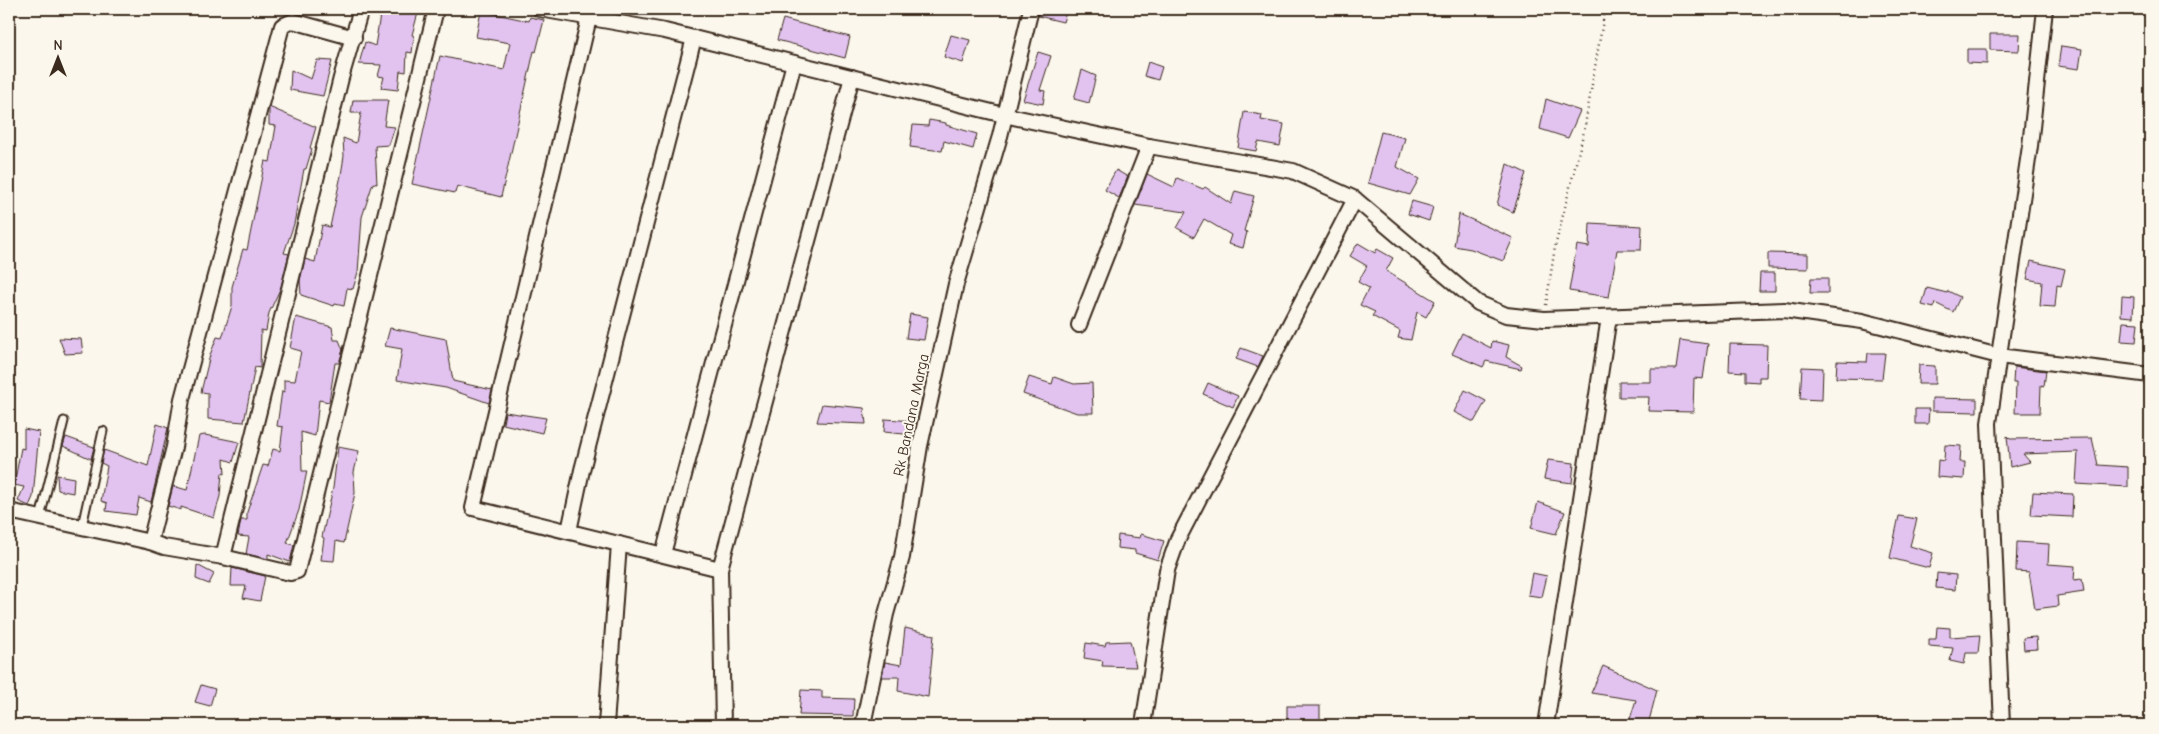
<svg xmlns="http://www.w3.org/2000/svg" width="2159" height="734" font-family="'Comic Neue',sans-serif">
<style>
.building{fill:#e2c3f0;stroke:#3b2a1e}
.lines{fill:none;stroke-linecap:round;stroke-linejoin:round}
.service-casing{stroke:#3b2a1e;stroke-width:11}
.minor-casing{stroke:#3b2a1e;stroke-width:18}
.path{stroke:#3b2a1e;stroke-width:2.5;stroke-dasharray:1 4;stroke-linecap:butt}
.service{stroke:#fbf7ec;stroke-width:7}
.minor{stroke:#fbf7ec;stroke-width:14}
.labels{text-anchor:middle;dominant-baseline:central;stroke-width:4;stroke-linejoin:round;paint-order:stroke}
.street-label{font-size:15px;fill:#3b2a1e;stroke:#fbf7ec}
</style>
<rect width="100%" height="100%" fill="#fbf7ec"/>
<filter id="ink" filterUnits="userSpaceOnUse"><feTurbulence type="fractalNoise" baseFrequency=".02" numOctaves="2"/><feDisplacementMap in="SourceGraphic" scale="10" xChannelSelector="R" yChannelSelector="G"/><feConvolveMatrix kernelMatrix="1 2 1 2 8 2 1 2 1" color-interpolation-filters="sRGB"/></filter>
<g filter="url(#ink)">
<g class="building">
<path d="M 381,9 L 419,9 L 412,35 L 414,36 L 412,53 L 407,52 L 406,72 L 400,71 L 398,90 L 381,88 L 384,77 L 378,76 L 381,65 L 359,64 L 365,42 L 375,46 Z"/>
<path d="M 1040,9 L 1067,9 L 1063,22 L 1038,16 Z"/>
<path d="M 481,11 L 529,21 L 530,17 L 544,20 L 536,52 L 534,51 L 501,197 L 457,186 L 455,193 L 412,184 L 440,56 L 504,70 L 510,43 L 476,37 Z"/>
<path d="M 783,19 L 850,37 L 845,58 L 777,40 Z"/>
<path d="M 1990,34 L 2020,34 L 2019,51 L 1990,50 Z"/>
<path d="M 951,35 L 970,40 L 963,63 L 944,57 Z"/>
<path d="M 2061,46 L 2082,49 L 2079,69 L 2058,66 Z"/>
<path d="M 1967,49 L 1987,49 L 1987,64 L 1967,63 Z"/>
<path d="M 1038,52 L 1051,56 L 1040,90 L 1045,91 L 1043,104 L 1023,100 Z"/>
<path d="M 317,60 L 332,61 L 323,96 L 290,90 L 291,70 L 311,79 Z"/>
<path d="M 1148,62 L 1162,67 L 1158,80 L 1144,76 Z"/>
<path d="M 1082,70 L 1096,76 L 1089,103 L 1074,99 Z"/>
<path d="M 1546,99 L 1580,111 L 1568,138 L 1540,129 Z"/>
<path d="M 353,100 L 388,100 L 384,126 L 395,127 L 389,145 L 375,146 L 377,184 L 373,183 L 362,217 L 358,272 L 353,289 L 347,288 L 344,306 L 335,304 L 334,306 L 301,295 L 300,280 L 305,259 L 315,262 L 322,225 L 330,227 L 341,175 L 344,156 L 343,138 L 356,143 L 361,113 L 351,113 Z"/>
<path d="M 269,107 L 316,127 L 310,148 L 312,149 L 306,169 L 304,169 L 294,224 L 284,253 L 289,254 L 281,287 L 269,313 L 266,331 L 261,330 L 260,368 L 255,367 L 244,422 L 208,419 L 208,393 L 201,392 L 210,355 L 217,337 L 222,338 L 232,306 L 232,287 L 243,249 L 247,250 L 265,161 L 270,162 L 276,126 L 269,125 Z"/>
<path d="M 1244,112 L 1262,115 L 1261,120 L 1284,124 L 1280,146 L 1258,142 L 1256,151 L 1238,148 Z"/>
<path d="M 929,120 L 946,123 L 946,125 L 977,134 L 973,149 L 944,141 L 942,151 L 910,147 L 913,125 L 928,126 Z"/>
<path d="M 1381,132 L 1405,138 L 1397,167 L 1419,179 L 1410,195 L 1368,183 Z"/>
<path d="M 1507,164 L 1526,173 L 1513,212 L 1497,205 Z"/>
<path d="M 1116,170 L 1128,177 L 1119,198 L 1105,190 Z"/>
<path d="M 1147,174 L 1174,187 L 1177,178 L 1203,189 L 1205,187 L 1231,204 L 1235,191 L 1254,196 L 1244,231 L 1247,232 L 1243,248 L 1228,244 L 1231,235 L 1204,219 L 1194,237 L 1177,228 L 1186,212 L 1135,205 Z"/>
<path d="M 1412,201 L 1433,207 L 1429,221 L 1408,214 Z"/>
<path d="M 1459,214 L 1513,238 L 1503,261 L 1471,249 L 1454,246 Z"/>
<path d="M 1590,223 L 1642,226 L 1641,250 L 1617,250 L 1609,297 L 1569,291 L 1577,245 L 1589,247 Z"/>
<path d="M 1358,243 L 1375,253 L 1377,249 L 1393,258 L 1386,271 L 1435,301 L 1426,317 L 1417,312 L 1411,340 L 1398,338 L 1400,331 L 1372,316 L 1375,312 L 1360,305 L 1369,288 L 1358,282 L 1367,266 L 1350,256 Z"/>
<path d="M 1768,253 L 1808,254 L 1808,269 L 1768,268 Z"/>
<path d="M 2031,261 L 2065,269 L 2061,286 L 2057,285 L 2055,307 L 2040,306 L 2042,282 L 2027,279 Z"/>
<path d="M 1760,273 L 1775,273 L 1775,291 L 1759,291 Z"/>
<path d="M 1811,278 L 1828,278 L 1828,293 L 1810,293 Z"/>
<path d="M 1927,288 L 1947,293 L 1948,291 L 1960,297 L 1953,312 L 1935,303 L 1934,308 L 1922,305 Z"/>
<path d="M 2122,296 L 2134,297 L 2133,317 L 2121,316 Z"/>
<path d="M 910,314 L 928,317 L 924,340 L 906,338 Z"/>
<path d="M 296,317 L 332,327 L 334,340 L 339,340 L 343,350 L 339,363 L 335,363 L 329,402 L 319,400 L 315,436 L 301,432 L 302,471 L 307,471 L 299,510 L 287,543 L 294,545 L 290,562 L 268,554 L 268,559 L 246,554 L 249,537 L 238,536 L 241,520 L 247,520 L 247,512 L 263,465 L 268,466 L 273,449 L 280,451 L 283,427 L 277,426 L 282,391 L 284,392 L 284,380 L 295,381 L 301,351 L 290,348 Z"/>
<path d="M 2123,322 L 2138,323 L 2136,342 L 2121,341 Z"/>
<path d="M 390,328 L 446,339 L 453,381 L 492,390 L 489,403 L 446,388 L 397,380 L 402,349 L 385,346 Z"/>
<path d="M 1462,333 L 1491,348 L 1492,341 L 1509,345 L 1506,357 L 1522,366 L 1521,369 L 1486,361 L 1483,367 L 1452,354 Z"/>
<path d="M 59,338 L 81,339 L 83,353 L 65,354 Z"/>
<path d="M 1680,340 L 1708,344 L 1703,379 L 1694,378 L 1693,412 L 1648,411 L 1649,397 L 1619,397 L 1619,382 L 1651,382 L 1651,369 L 1676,369 Z"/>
<path d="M 1730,344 L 1767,345 L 1766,377 L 1759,377 L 1759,382 L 1745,381 L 1745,372 L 1729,371 Z"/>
<path d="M 1241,348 L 1263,356 L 1258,367 L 1236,359 Z"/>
<path d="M 1868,353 L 1885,353 L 1882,379 L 1836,378 L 1837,361 L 1867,362 Z"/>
<path d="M 1919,365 L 1935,366 L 1935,384 L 1918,384 Z"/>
<path d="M 1802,367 L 1823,368 L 1822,400 L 1800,399 Z"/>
<path d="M 2014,367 L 2046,371 L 2044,386 L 2041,385 L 2040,413 L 2015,413 L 2016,383 L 2013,383 Z"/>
<path d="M 1029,377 L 1052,384 L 1054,377 L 1074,384 L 1092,383 L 1093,413 L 1077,413 L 1023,394 Z"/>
<path d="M 1208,383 L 1238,396 L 1233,407 L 1203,394 Z"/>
<path d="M 1465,390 L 1486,401 L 1474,422 L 1454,412 Z"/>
<path d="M 1932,398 L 1977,399 L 1977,412 L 1932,411 Z"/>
<path d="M 822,404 L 864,408 L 866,424 L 817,422 Z"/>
<path d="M 1915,409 L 1929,409 L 1928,424 L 1915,424 Z"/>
<path d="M 505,412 L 546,418 L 542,433 L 503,424 Z"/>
<path d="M 885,419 L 915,421 L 914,435 L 884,432 Z"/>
<path d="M 157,424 L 168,428 L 151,502 L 139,498 L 136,515 L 106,511 L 107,503 L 101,501 L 107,466 L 101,463 L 104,450 L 148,466 Z"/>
<path d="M 24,429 L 39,432 L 33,497 L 29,506 L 18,501 L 24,487 L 14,485 L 21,448 L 24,449 Z"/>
<path d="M 205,435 L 239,442 L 233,462 L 224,459 L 225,474 L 222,473 L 220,496 L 214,518 L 181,507 L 181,510 L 168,506 L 173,486 L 187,490 L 199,436 Z"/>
<path d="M 2007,436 L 2010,439 L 2092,438 L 2098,465 L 2128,467 L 2128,487 L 2076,484 L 2078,452 L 2023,454 L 2030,462 L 2010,467 Z"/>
<path d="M 66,437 L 94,447 L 91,459 L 63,446 Z"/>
<path d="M 1945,445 L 1961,446 L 1960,462 L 1965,462 L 1964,479 L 1937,477 L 1938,460 L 1944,461 Z"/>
<path d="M 338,447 L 359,451 L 354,472 L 355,493 L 344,543 L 336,541 L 334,561 L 321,560 L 324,538 L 322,537 L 333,488 Z"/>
<path d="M 1548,460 L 1574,463 L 1572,483 L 1544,479 Z"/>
<path d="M 57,475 L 74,478 L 73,493 L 58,490 Z"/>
<path d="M 2033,492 L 2073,494 L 2072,517 L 2031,515 Z"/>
<path d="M 1538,502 L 1565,512 L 1556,534 L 1531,528 Z"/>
<path d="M 1899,516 L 1917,519 L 1910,546 L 1933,553 L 1929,568 L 1890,558 Z"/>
<path d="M 1141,534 L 1164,541 L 1158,560 L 1135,553 L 1135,550 L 1117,548 L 1118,535 L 1140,538 Z"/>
<path d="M 2017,542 L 2049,544 L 2048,564 L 2075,566 L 2074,580 L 2082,579 L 2084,592 L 2057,596 L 2058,606 L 2035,609 L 2029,572 L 2016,571 Z"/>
<path d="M 197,565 L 214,574 L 209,584 L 196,579 Z"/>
<path d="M 232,568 L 265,576 L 260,601 L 243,598 L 246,586 L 231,586 Z"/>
<path d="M 1532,573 L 1547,576 L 1542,597 L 1528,595 Z"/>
<path d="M 1937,573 L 1956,575 L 1955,590 L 1936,588 Z"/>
<path d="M 1937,627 L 1950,628 L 1950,637 L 1980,635 L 1978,653 L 1966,653 L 1964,664 L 1950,661 L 1953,648 L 1929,646 L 1929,639 L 1936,639 Z"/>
<path d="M 905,628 L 934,635 L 928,697 L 898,691 L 899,677 L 882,677 L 885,662 L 901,665 Z"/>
<path d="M 2036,637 L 2037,649 L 2024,650 L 2023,638 Z"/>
<path d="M 1130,641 L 1136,667 L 1102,666 L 1103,661 L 1084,658 L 1086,643 L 1105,646 L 1106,642 Z"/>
<path d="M 1603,666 L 1657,690 L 1648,725 L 1628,725 L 1636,700 L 1591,693 Z"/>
<path d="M 201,685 L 215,689 L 210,706 L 195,702 Z"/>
<path d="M 801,690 L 822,691 L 822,698 L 854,699 L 853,716 L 799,715 Z"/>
<rect x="1287" y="706" width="33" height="19"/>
</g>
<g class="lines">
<defs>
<g id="service">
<path d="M 40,518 L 64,421"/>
<path d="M 82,526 L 103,431"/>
</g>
<g id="minor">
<path d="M 361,9 L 341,78 L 223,557 L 290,573 L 297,571 L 436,9"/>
<path d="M 540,9 L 665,31 L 1004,115 L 1149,146 L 1293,171 L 1355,199 L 1478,303 L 1506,315 L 1544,319 L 1784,310 L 1862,321 L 1999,356 L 2150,375"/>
<path d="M 589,18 L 473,508 L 720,569 L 723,725"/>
<path d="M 1079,325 L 1149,146"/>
<path d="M 9,511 L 150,542"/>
<path d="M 569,531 L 582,470 L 694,38"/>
<path d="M 663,554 L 794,63"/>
<path d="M 223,557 L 164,547 L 150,542 L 174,447 L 182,399 L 282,26 L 293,21 L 354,38"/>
<path d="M 720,569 L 852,77"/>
<path d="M 606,725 L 619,544"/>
<path d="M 863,725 L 886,614 L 902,557 L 920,446 L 956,284 L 1000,136 L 1031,9"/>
<path d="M 1143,725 L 1167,570 L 1178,539 L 1355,199"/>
<path d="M 1546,725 L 1609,317"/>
<path d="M 2002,725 L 1989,423 L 2030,146 L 2045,9"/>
</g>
</defs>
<use href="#service" class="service-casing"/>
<use href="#minor" class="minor-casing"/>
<path class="path" d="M 1546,305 L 1555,247 L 1584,131 L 1605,9"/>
<use href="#service" class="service"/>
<use href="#minor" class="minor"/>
</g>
</g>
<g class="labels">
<g class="street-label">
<text transform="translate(911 415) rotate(-78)">Rk Bandana Marga</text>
</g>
</g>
<rect width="2159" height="734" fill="none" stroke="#fbf7ec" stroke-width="30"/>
<rect x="15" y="15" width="2129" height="704" fill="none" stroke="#3b2a1e" stroke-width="2" filter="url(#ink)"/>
<g transform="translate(58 58)" stroke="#fbf7ec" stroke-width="4" paint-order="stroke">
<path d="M0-4L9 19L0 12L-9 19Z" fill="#3b2a1e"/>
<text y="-8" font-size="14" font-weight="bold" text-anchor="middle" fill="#3b2a1e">N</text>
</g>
</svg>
